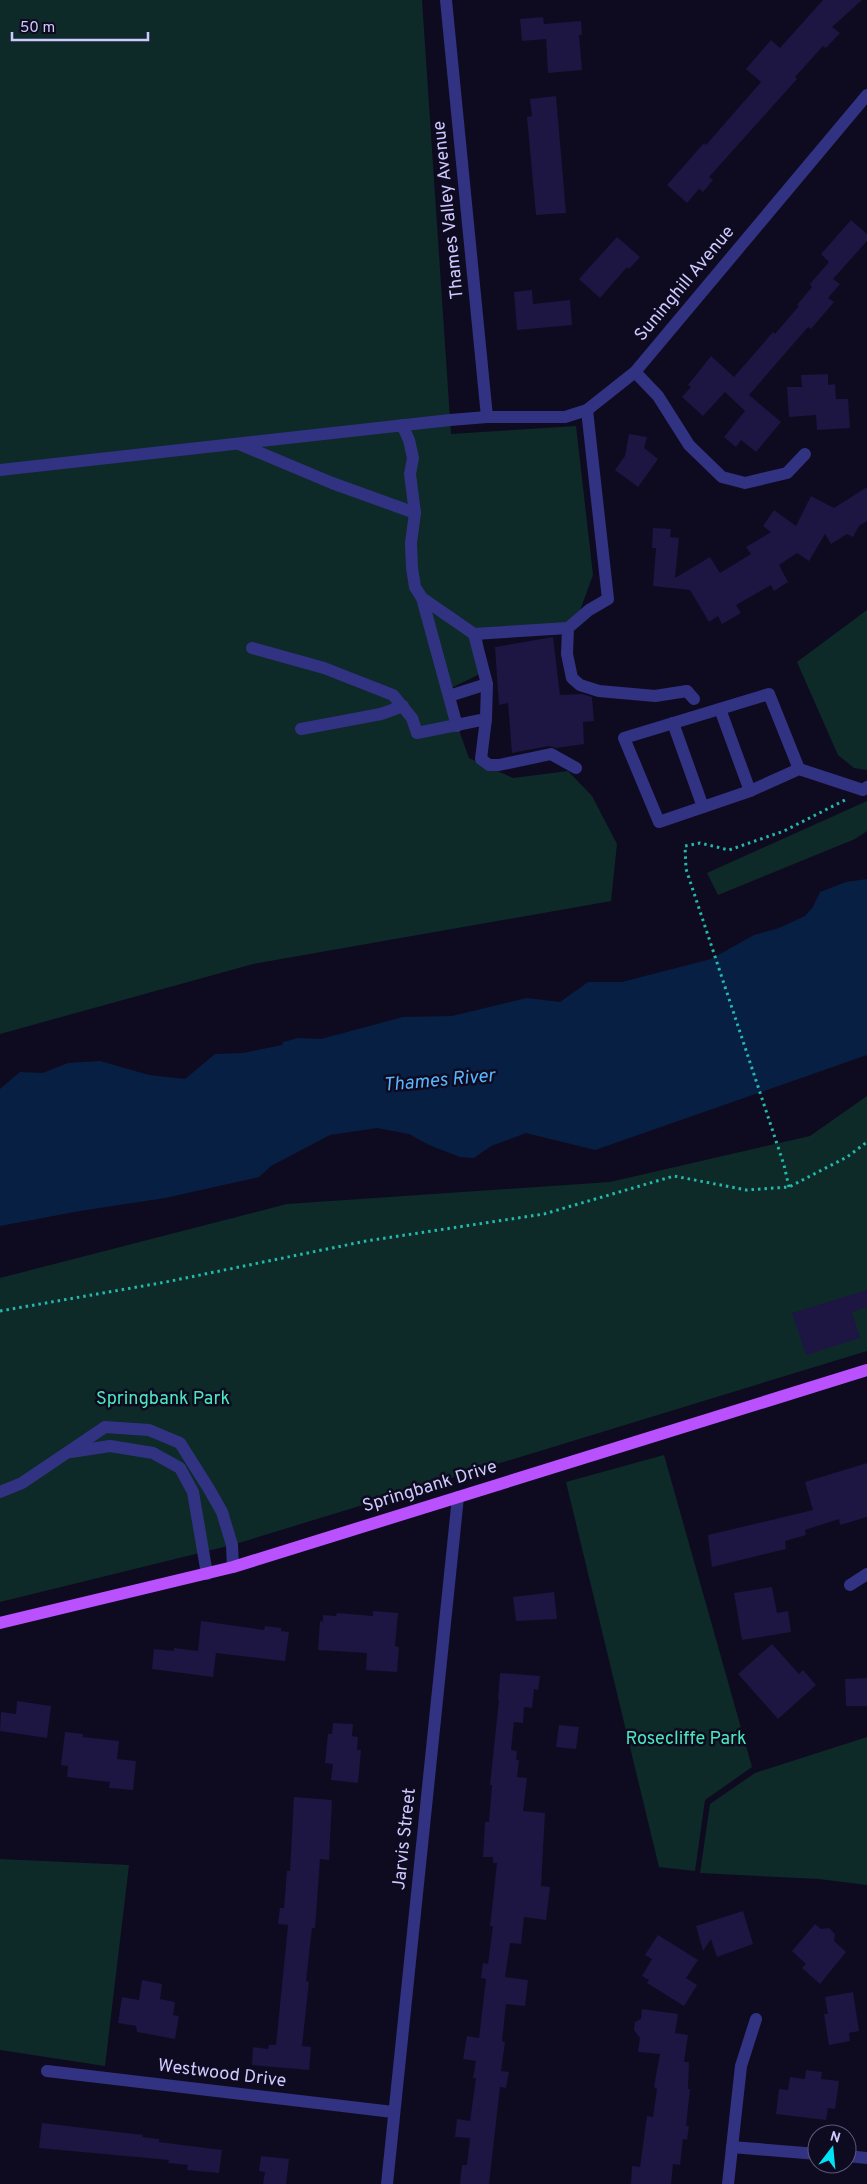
<svg xmlns="http://www.w3.org/2000/svg" width="867" height="2184" font-family="Overpass,sans-serif">
<style>
.green{fill:#0d2a28}
.water{fill:#071f43}
.building{fill:#1d1542}
.lines{fill:none;stroke-linecap:round;stroke-linejoin:round}
.path{stroke:#23b9ac;stroke-width:3;stroke-dasharray:2.5 4;stroke-linecap:butt}
.minor{stroke:#323283;stroke-width:12}
.major{stroke:#b951ff;stroke-width:12}
.labels{text-anchor:middle;dominant-baseline:central;stroke-width:5;stroke-linejoin:round;paint-order:stroke}
.street-label{font-size:18px;fill:#cecaff;stroke:#0e0b20}
.park-label{font-size:18px;fill:#4ce8bd;stroke:#0e0b20}
.water-label{font-size:19px;font-style:italic;fill:#58b6ff;stroke:#0e0b20}
</style>
<rect width="100%" height="100%" fill="#0e0b20"/>
<g class="green">
<path d="M 0,0 L 422,0 L 451,434 L 576,426 L 593,575 L 574,627 L 482,634 L 486,671 L 445,691 L 469,758 L 513,778 L 568,771 L 592,796 L 617,844 L 611,901 L 253,964 L 0,1034 Z"/>
<path d="M 867,610 L 867,770 L 854,768 L 838,755 L 797,662 Z"/>
<path d="M 867,801 L 867,831 L 855,839 L 718,895 L 707,873 Z"/>
<path d="M 867,1096 L 867,1351 L 232,1545 L 0,1602 L 0,1278 L 287,1204 L 610,1182 L 810,1136 Z"/>
<path d="M 664,1455 L 752,1767 L 705,1800 L 695,1871 L 659,1867 L 566,1482 Z"/>
<path d="M 867,1737 L 867,1885 L 819,1879 L 700,1873 L 710,1804 L 755,1773 Z"/>
<path d="M 0,1859 L 129,1865 L 105,2066 L 0,2050 Z"/>
</g>
<path class="water" d="M 867,879 L 867,1055 L 595,1150 L 526,1133 L 491,1146 L 474,1158 L 460,1157 L 429,1145 L 409,1134 L 377,1128 L 330,1135 L 271,1166 L 259,1177 L 165,1198 L 80,1211 L 0,1226 L 0,1089 L 20,1072 L 43,1073 L 68,1063 L 100,1061 L 149,1075 L 185,1079 L 215,1054 L 243,1053 L 282,1045 L 283,1042 L 298,1038 L 321,1039 L 403,1017 L 452,1016 L 527,998 L 560,1002 L 588,982 L 622,982 L 711,959 L 754,935 L 779,928 L 805,916 L 813,907 L 820,892 L 846,882 Z"/>
<g class="building">
<path d="M 823,0 L 862,0 L 832,27 L 840,33 L 826,48 L 823,46 L 795,77 L 797,79 L 709,177 L 713,180 L 703,192 L 699,189 L 687,203 L 667,185 L 704,143 L 706,145 L 761,82 L 746,69 L 771,40 L 780,48 Z"/>
<path d="M 543,17 L 544,24 L 581,21 L 582,35 L 579,35 L 582,70 L 548,73 L 546,39 L 522,41 L 520,19 Z"/>
<path d="M 556,96 L 566,213 L 536,215 L 527,117 L 532,116 L 530,99 Z"/>
<path d="M 851,220 L 867,234 L 867,241 L 833,279 L 840,284 L 828,298 L 834,302 L 811,329 L 808,327 L 749,395 L 781,422 L 756,452 L 741,440 L 736,447 L 724,437 L 745,411 L 725,392 L 703,416 L 682,397 L 691,387 L 688,385 L 711,356 L 734,377 L 773,332 L 775,334 L 799,306 L 797,305 L 812,287 L 810,284 L 829,262 L 821,254 Z"/>
<path d="M 617,237 L 640,257 L 629,269 L 627,267 L 600,298 L 579,279 Z"/>
<path d="M 532,290 L 533,304 L 570,300 L 572,325 L 517,330 L 514,292 Z"/>
<path d="M 828,374 L 828,385 L 835,384 L 836,399 L 848,399 L 850,428 L 817,430 L 816,415 L 789,417 L 787,387 L 802,387 L 801,375 Z"/>
<path d="M 629,434 L 647,437 L 644,448 L 658,459 L 638,487 L 615,470 L 625,456 Z"/>
<path d="M 867,487 L 867,521 L 859,526 L 853,537 L 847,534 L 831,544 L 825,534 L 809,561 L 797,553 L 779,565 L 788,582 L 774,591 L 771,585 L 736,605 L 741,613 L 722,624 L 718,616 L 709,622 L 690,590 L 653,586 L 656,548 L 652,548 L 653,528 L 671,529 L 670,537 L 679,538 L 675,578 L 710,557 L 720,573 L 751,554 L 746,547 L 771,532 L 763,526 L 774,510 L 796,526 L 811,496 L 834,508 Z"/>
<path d="M 553,637 L 560,695 L 582,694 L 592,697 L 594,721 L 583,722 L 584,744 L 556,748 L 549,746 L 512,753 L 508,703 L 499,705 L 495,647 Z"/>
<path d="M 867,1290 L 867,1307 L 852,1312 L 860,1338 L 806,1355 L 792,1313 Z"/>
<path d="M 867,1463 L 867,1517 L 840,1525 L 839,1519 L 805,1530 L 806,1535 L 785,1541 L 786,1549 L 712,1567 L 708,1535 L 813,1510 L 805,1482 Z"/>
<path d="M 772,1587 L 777,1613 L 788,1611 L 791,1632 L 742,1640 L 734,1593 Z"/>
<path d="M 554,1592 L 557,1619 L 516,1621 L 513,1597 Z"/>
<path d="M 373,1611 L 398,1613 L 395,1646 L 399,1647 L 397,1672 L 366,1670 L 367,1653 L 318,1650 L 320,1621 L 323,1622 L 323,1615 L 336,1616 L 337,1613 L 373,1616 Z"/>
<path d="M 201,1621 L 264,1630 L 265,1626 L 281,1628 L 281,1631 L 289,1632 L 285,1661 L 216,1653 L 213,1677 L 152,1669 L 154,1649 L 174,1651 L 174,1648 L 198,1651 Z"/>
<path d="M 772,1644 L 799,1674 L 803,1670 L 816,1685 L 778,1719 L 738,1674 Z"/>
<path d="M 500,1673 L 540,1676 L 538,1690 L 534,1689 L 532,1708 L 524,1707 L 523,1723 L 514,1722 L 511,1750 L 517,1751 L 516,1760 L 519,1760 L 517,1777 L 527,1778 L 523,1811 L 545,1813 L 541,1886 L 550,1887 L 546,1920 L 524,1917 L 521,1944 L 510,1943 L 505,1977 L 528,1980 L 525,2006 L 506,2004 L 502,2041 L 505,2042 L 501,2071 L 509,2072 L 506,2088 L 500,2087 L 489,2184 L 460,2184 L 462,2165 L 467,2165 L 470,2138 L 455,2137 L 457,2119 L 470,2121 L 476,2078 L 473,2078 L 476,2061 L 463,2059 L 467,2036 L 479,2038 L 486,1979 L 481,1978 L 483,1963 L 488,1964 L 493,1926 L 490,1926 L 497,1863 L 493,1863 L 493,1857 L 483,1857 L 485,1822 L 489,1822 L 492,1785 L 490,1785 L 499,1700 L 498,1700 Z"/>
<path d="M 867,1678 L 867,1706 L 846,1706 L 845,1679 Z"/>
<path d="M 17,1701 L 51,1706 L 47,1738 L 0,1731 L 1,1712 L 16,1714 Z"/>
<path d="M 333,1723 L 353,1724 L 352,1736 L 358,1737 L 357,1750 L 361,1750 L 358,1783 L 331,1780 L 333,1764 L 325,1763 L 328,1734 L 332,1734 Z"/>
<path d="M 559,1725 L 579,1727 L 576,1749 L 556,1747 Z"/>
<path d="M 65,1732 L 83,1734 L 83,1737 L 119,1741 L 117,1759 L 136,1761 L 133,1790 L 109,1788 L 110,1782 L 67,1777 L 68,1766 L 61,1765 Z"/>
<path d="M 294,1797 L 332,1800 L 329,1860 L 320,1859 L 316,1915 L 315,1928 L 312,1928 L 306,1981 L 309,1982 L 302,2046 L 311,2047 L 309,2070 L 252,2065 L 253,2047 L 268,2049 L 269,2045 L 276,2045 L 288,1925 L 278,1924 L 280,1908 L 284,1908 L 287,1871 L 290,1871 Z"/>
<path d="M 743,1911 L 753,1944 L 717,1957 L 711,1939 L 703,1951 L 696,1926 Z"/>
<path d="M 815,1924 L 821,1929 L 829,1928 L 835,1934 L 834,1941 L 846,1952 L 820,1984 L 802,1968 L 806,1964 L 792,1951 Z"/>
<path d="M 658,1935 L 698,1960 L 686,1978 L 697,1985 L 684,2006 L 647,1983 L 649,1980 L 642,1976 L 652,1959 L 645,1955 Z"/>
<path d="M 142,1980 L 162,1984 L 160,1999 L 175,2002 L 173,2015 L 179,2016 L 175,2039 L 137,2032 L 136,2026 L 118,2023 L 122,1997 L 139,2000 Z"/>
<path d="M 853,1992 L 859,2031 L 849,2033 L 850,2041 L 829,2045 L 824,2014 L 828,2014 L 825,1997 Z"/>
<path d="M 642,2009 L 678,2014 L 675,2033 L 688,2035 L 684,2062 L 689,2062 L 688,2089 L 690,2089 L 686,2126 L 689,2126 L 687,2140 L 683,2139 L 680,2165 L 673,2164 L 671,2184 L 631,2184 L 632,2166 L 640,2167 L 647,2116 L 653,2117 L 657,2089 L 654,2087 L 660,2054 L 638,2052 L 640,2038 L 634,2030 L 635,2022 L 641,2019 Z"/>
<path d="M 806,2070 L 822,2072 L 821,2079 L 839,2081 L 835,2109 L 828,2108 L 826,2120 L 776,2114 L 779,2089 L 788,2090 L 790,2077 L 805,2079 Z"/>
<path d="M 42,2123 L 143,2135 L 142,2137 L 159,2139 L 159,2142 L 222,2150 L 219,2173 L 187,2170 L 188,2165 L 168,2163 L 169,2160 L 39,2148 Z"/>
<path d="M 261,2156 L 289,2159 L 286,2184 L 263,2184 L 265,2172 L 259,2171 Z"/>
</g>
<g class="lines">
<g class="path">
<path d="M 789,1187 L 784,1165 L 686,869 L 685,846 L 700,843 L 729,850 L 784,831 L 845,800"/>
<path d="M 0,1311 L 166,1282 L 366,1241 L 544,1214 L 674,1176 L 746,1190 L 789,1187 L 847,1157 L 867,1142"/>
</g>
<g class="minor">
<path d="M 446,0 L 487,417"/>
<path d="M 635,372 L 658,396 L 689,445 L 722,477 L 745,483 L 787,473 L 805,454"/>
<path d="M 587,410 L 608,599 L 589,610 L 568,628 L 567,654 L 572,678 L 580,685 L 599,691 L 655,696 L 687,691 L 694,699"/>
<path d="M 402,425 L 409,440 L 413,458 L 410,474 L 415,513 L 411,543 L 412,568 L 415,587 L 422,598 L 457,726"/>
<path d="M 239,444 L 332,483 L 415,513"/>
<path d="M 0,470 L 450,420 L 487,417 L 565,417 L 587,410 L 635,372 L 867,95"/>
<path d="M 422,598 L 474,634 L 568,628"/>
<path d="M 252,648 L 324,668 L 393,695 L 412,718 L 417,733 L 486,719 L 487,684"/>
<path d="M 449,696 L 487,684 L 474,634"/>
<path d="M 720,709 L 750,791"/>
<path d="M 486,719 L 481,759 L 489,765 L 499,765 L 551,754 L 576,768"/>
<path d="M 673,723 L 703,807"/>
<path d="M 301,729 L 381,714 L 403,706"/>
<path d="M 799,769 L 750,791 L 659,822 L 624,738 L 769,694 L 799,769 L 863,790 L 867,787"/>
<path d="M 71,1452 L 110,1446 L 153,1453 L 180,1468 L 193,1492 L 207,1574"/>
<path d="M 0,1492 L 22,1483 L 105,1427 L 149,1430 L 180,1443 L 209,1489 L 222,1512 L 232,1545 L 233,1567"/>
<path d="M 850,1585 L 867,1574"/>
<path d="M 47,2071 L 393,2112"/>
<path d="M 732,2147 L 817,2154"/>
<path d="M 847,2156 L 867,2158"/>
<path d="M 387,2184 L 458,1497"/>
<path d="M 728,2184 L 741,2066 L 756,2019"/>
</g>
<path class="major" d="M 0,1623 L 233,1567 L 867,1370"/>
</g>
<g class="labels">
<g class="street-label">
<text transform="translate(449 210) rotate(-96)">Thames Valley Avenue</text>
<text transform="translate(685 284) rotate(-50)">Suninghill Avenue</text>
<text transform="translate(430 1487) rotate(-17)">Springbank Drive</text>
<text transform="translate(405 1839) rotate(-84)">Jarvis Street</text>
<text transform="translate(222 2074) rotate(7)">Westwood Drive</text>
</g>
<g class="park-label">
<text x="163" y="1399">Springbank Park</text>
<text x="686" y="1739">Rosecliffe Park</text>
</g>
<g class="water-label">
<text transform="translate(439 1081) rotate(-5)">Thames River</text>
</g>
</g>
<g transform="translate(832 2149) rotate(16)"><circle r="24" fill="#0e0b20" stroke="#5b5779"/>
<path d="M0-4L9 19L0 12L-9 19Z" fill="#00e3f5"/>
<text y="-8" font-size="14" font-weight="bold" text-anchor="middle" fill="#cecaff">N</text>
</g>
<path d="M12 32v8h136v-8" fill="none" stroke="#cecaff" stroke-width="2.5"/>
<text x="20" y="32" font-size="15" fill="#cecaff" stroke="#0e0b20" stroke-width="4" paint-order="stroke">50 m</text>
</svg>
